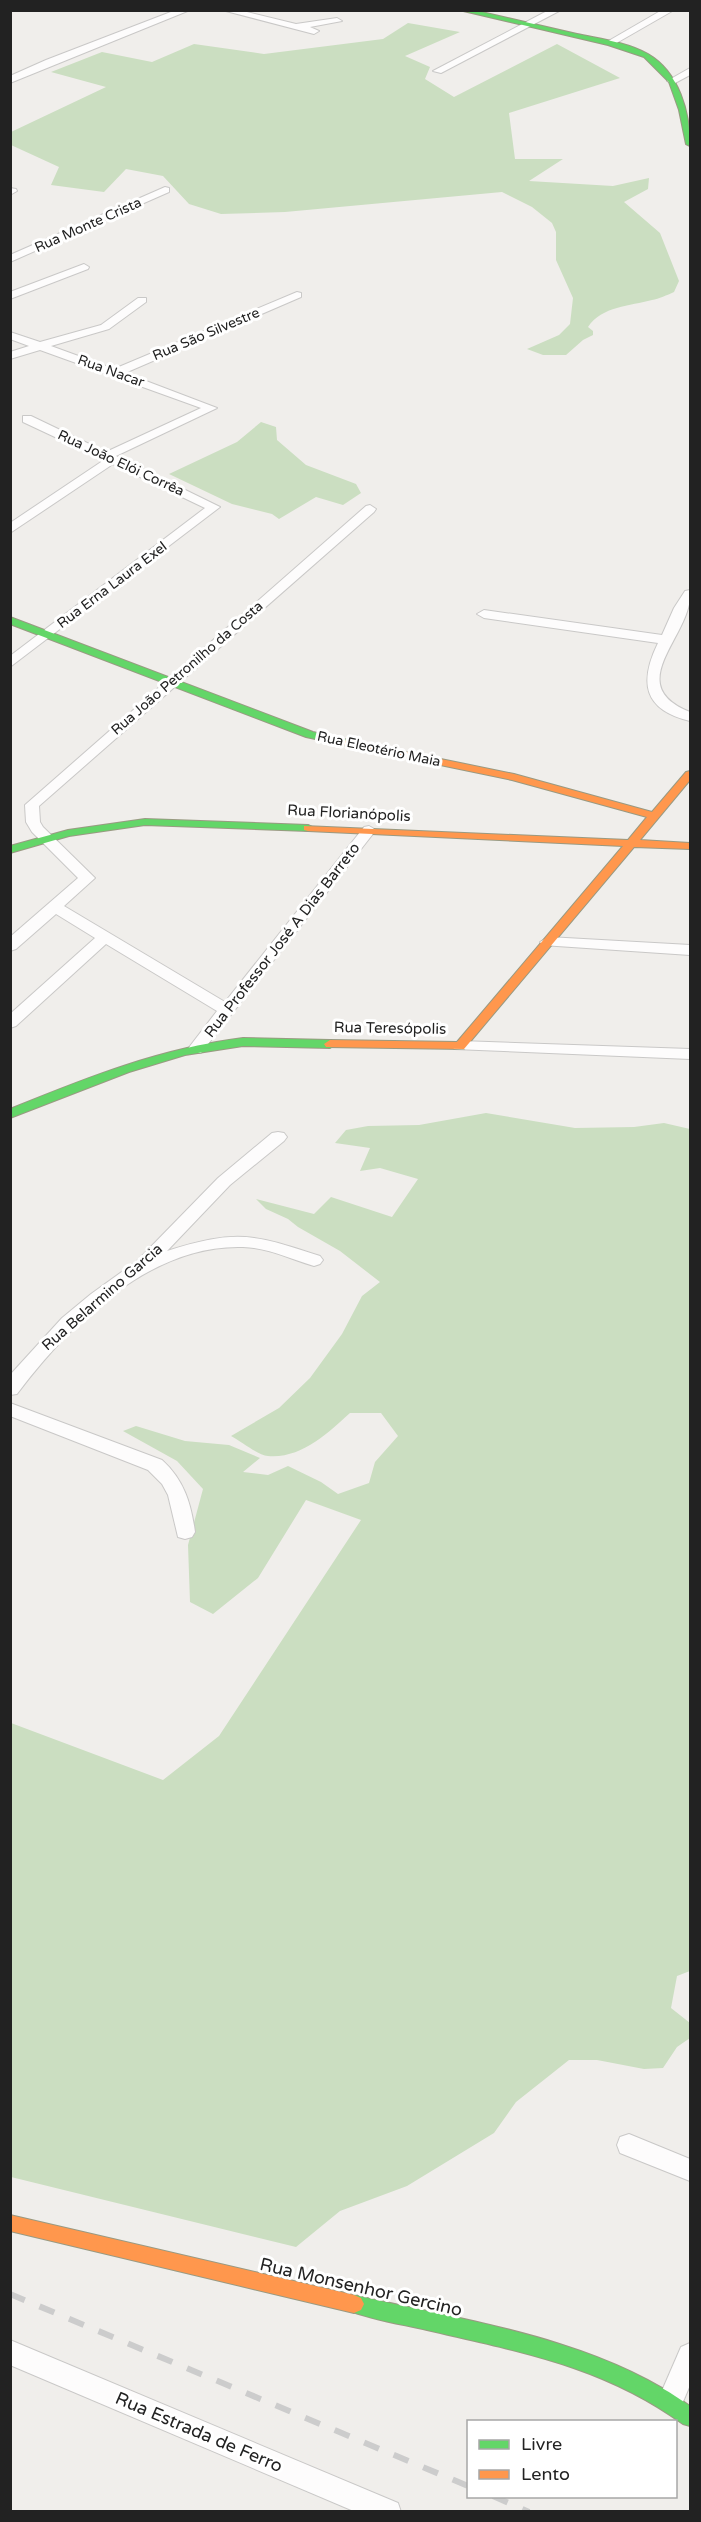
<svg xmlns="http://www.w3.org/2000/svg" width="701" height="2522" font-family="'Varela Round',sans-serif">
<style>
.forest{fill:#cbdec1}
.lines{fill:none;stroke-linecap:round;stroke-linejoin:round}
.street-casing{stroke:#c9c8c7;stroke-width:2}
.fast-casing{stroke:#999a82;stroke-width:2}
.slow-casing{stroke:#999a82;stroke-width:2}
.street{fill:#fdfcfc;fill-rule:evenodd}
.fast{fill:#63d668;fill-rule:evenodd}
.slow{fill:#ff974d;fill-rule:evenodd}
.rail{stroke:#ccc;stroke-width:6;stroke-dasharray:16 16;stroke-linecap:butt}
.labels{text-anchor:middle;dominant-baseline:central;stroke-width:6;stroke-linejoin:round;paint-order:stroke}
.far-street-label{font-size:14px;fill:#222;stroke:#fff}
.street-label{font-size:15px;fill:#222;stroke:#fff}
.near-street-label{font-size:18px;fill:#222;stroke:#fff}
</style>
<rect width="100%" height="100%" fill="#f0eeeb"/>
<g class="forest">
<path d="M 408,23 L 460,32 L 405,56 L 430,67 L 425,79 L 454,97 L 557,44 L 620,78 L 509,113 L 515,159 L 563,159 L 529,181 L 613,186 L 649,178 L 648,189 L 624,202 L 660,233 L 679,281 L 674,292 C 667,295 659,299 652,300 C 630,306 602,306 588,327 L 593,331 L 593,335 L 583,340 L 566,355 L 543,355 L 527,349 L 559,335 L 570,324 L 573,298 L 556,260 L 556,232 L 552,223 L 532,207 L 502,192 L 285,212 L 221,214 L 189,204 L 163,176 L 126,169 L 104,192 L 51,185 L 59,167 L 11,145 L 11,132 L 106,87 L 51,72 L 102,52 L 152,62 L 194,44 L 264,54 L 383,39 Z"/>
<path d="M 261,422 L 276,427 L 277,440 L 306,465 L 356,484 L 361,493 L 343,505 L 316,497 L 279,519 L 272,514 L 232,504 L 169,474 L 237,442 Z"/>
<path d="M 486,1113 L 575,1128 L 634,1127 L 664,1123 L 690,1129 L 690,1971 L 677,1976 L 671,2008 L 690,2023 L 690,2038 L 677,2047 L 663,2068 L 644,2069 L 597,2060 L 569,2060 L 516,2102 L 494,2133 L 407,2186 L 340,2211 L 296,2247 L 11,2177 L 11,1723 L 163,1780 L 219,1736 L 361,1520 L 306,1500 L 258,1578 L 213,1614 L 190,1602 L 188,1545 L 203,1489 L 177,1461 L 123,1431 L 136,1426 L 185,1441 L 229,1445 L 260,1458 L 243,1472 L 268,1475 L 288,1466 L 321,1482 L 338,1494 L 369,1483 L 375,1462 L 398,1436 L 381,1413 L 350,1413 C 328,1433 301,1459 268,1456 C 257,1455 241,1441 231,1436 L 279,1408 L 310,1378 L 342,1334 L 362,1296 L 380,1282 L 340,1251 L 298,1227 L 288,1219 L 266,1209 L 256,1199 L 314,1214 L 331,1197 L 392,1217 L 418,1179 L 380,1168 L 360,1171 L 370,1148 L 335,1143 L 346,1130 L 368,1126 L 419,1125 Z"/>
</g>
<g class="lines">
<defs>
<g id="street">
<path d="M 176,10 L 190,10 L 10,83 L 10,76 L 46,60 Z"/>
<path d="M 222,10 L 239,10 L 296,24 L 337,18 L 342,21 L 310,27 L 319,31 L 314,34 Z"/>
<path d="M 549,10 L 561,10 L 441,73 L 433,71 Z"/>
<path d="M 662,10 L 674,10 L 613,45 L 605,43 Z"/>
<path d="M 690,68 L 690,75 L 675,83 L 667,81 Z"/>
<path d="M 165,187 L 169,188 L 169,192 L 10,262 L 10,255 Z"/>
<path d="M 10,188 L 16,189 L 17,191 L 10,195 Z"/>
<path d="M 84,264 L 89,267 L 88,269 L 10,299 L 10,292 Z"/>
<path d="M 297,292 L 301,293 L 301,297 L 125,373 L 217,408 L 116,456 L 220,507 L 10,667 L 10,656 L 205,508 L 113,464 L 10,533 L 10,523 L 104,460 L 23,422 L 23,416 L 31,416 L 106,452 L 201,408 L 40,350 L 10,359 L 10,352 L 29,346 L 10,339 L 10,332 L 40,342 L 101,325 L 138,298 L 146,298 L 146,302 L 109,329 L 51,346 L 114,369 Z"/>
<path d="M 370,505 L 376,509 L 374,512 L 39,806 L 40,822 L 43,827 L 95,878 L 64,906 L 225,1002 L 364,827 L 369,826 L 376,830 L 201,1053 L 189,1053 L 187,1050 L 217,1011 L 106,944 L 16,1026 L 10,1028 L 10,1014 L 95,938 L 56,914 L 16,949 L 10,951 L 10,937 L 78,878 L 32,832 L 26,822 L 25,805 L 366,506 Z"/>
<path d="M 690,590 C 695,634 619,684 690,712 L 690,721 C 643,710 639,682 658,643 L 484,618 L 477,614 L 484,610 L 662,635 L 674,608 L 685,591 Z"/>
<path d="M 548,937 L 690,945 L 690,955 L 542,945 L 540,942 Z"/>
<path d="M 460,1041 L 690,1049 L 690,1059 L 454,1049 L 452,1046 L 454,1043 Z"/>
<path d="M 278,1132 L 284,1133 L 287,1137 L 284,1141 L 230,1185 L 167,1251 C 236,1229 254,1234 320,1256 L 323,1260 L 320,1264 L 314,1266 C 290,1259 269,1248 243,1247 C 150,1244 69,1325 17,1394 L 10,1395 L 10,1375 L 62,1318 L 91,1294 L 137,1261 L 218,1178 L 272,1133 Z"/>
<path d="M 10,1403 L 162,1460 C 184,1480 191,1503 195,1532 L 192,1537 L 185,1539 L 178,1537 L 168,1495 L 162,1484 L 148,1470 L 10,1416 Z"/>
<path d="M 629,2134 L 690,2159 L 690,2181 L 620,2153 L 617,2145 L 620,2137 Z"/>
<path d="M 10,2340 L 398,2503 L 401,2512 L 356,2512 L 10,2365 Z"/>
<path d="M 690,2343 L 690,2385 L 680,2409 L 671,2412 L 662,2409 L 658,2400 L 681,2347 Z"/>
</g>
<g id="fast">
<path d="M 459,10 L 473,10 C 508,18 542,26 577,34 C 600,39 627,42 648,54 C 679,72 690,112 690,146 L 686,144 L 679,110 L 669,82 L 644,57 L 608,45 Z"/>
<path d="M 10,617 L 313,732 L 352,741 L 353,743 L 348,746 L 306,737 L 10,624 Z"/>
<path d="M 145,819 L 308,825 L 314,828 L 308,831 L 145,825 L 69,836 L 10,853 L 10,846 L 68,830 Z"/>
<path d="M 243,1038 L 330,1040 L 336,1044 L 330,1048 L 243,1046 L 185,1055 L 129,1072 L 10,1118 L 10,1109 C 86,1078 161,1048 243,1038 Z"/>
<path d="M 354,2295 C 465,2321 596,2338 690,2406 L 690,2426 L 683,2424 C 603,2366 521,2352 427,2330 C 401,2324 373,2320 347,2310 L 344,2304 L 347,2298 Z"/>
</g>
<g id="slow">
<path d="M 348,740 L 514,774 L 652,812 L 686,772 L 690,771 L 690,780 L 640,840 L 690,843 L 690,849 L 634,847 L 464,1049 L 326,1047 L 324,1044 L 330,1040 L 457,1042 L 623,846 L 308,831 L 304,830 L 304,826 L 628,840 L 647,817 L 512,780 L 344,745 L 344,741 Z"/>
<path d="M 10,2215 L 354,2295 L 361,2298 L 364,2304 L 361,2310 L 354,2313 L 10,2231 Z"/>
</g>
</defs>
<use href="#street" class="street-casing"/>
<use href="#fast" class="fast-casing"/>
<use href="#slow" class="slow-casing"/>
<use href="#street" class="street"/>
<use href="#fast" class="fast"/>
<use href="#slow" class="slow"/>
<g class="rail">
<path d="M 10,2294 L 468,2486"/>
<path d="M 493,2496 L 529,2512"/>
</g>
</g>
<g class="labels">
<g class="far-street-label">
<text transform="translate(88 225) rotate(-24)">Rua Monte Crista</text>
<text transform="translate(206 334) rotate(-23)">Rua São Silvestre</text>
<text transform="translate(111 371) rotate(20)">Rua Nacar</text>
<text transform="translate(121 463) rotate(25)">Rua João Elói Corrêa</text>
<text transform="translate(112 585) rotate(-37)">Rua Erna Laura Exel</text>
<text transform="translate(187 668) rotate(-41)">Rua João Petronilho da Costa</text>
<text transform="translate(379 749) rotate(12)">Rua Eleotério Maia</text>
</g>
<g class="street-label">
<text transform="translate(349 813) rotate(3)">Rua Florianópolis</text>
<text transform="translate(282 940) rotate(-52)">Rua Professor José A Dias Barreto</text>
<text transform="translate(390 1028) rotate(1)">Rua Teresópolis</text>
<text transform="translate(102 1297) rotate(-41)">Rua Belarmino Garcia</text>
</g>
<g class="near-street-label">
<text transform="translate(361 2287) rotate(13)">Rua Monsenhor Gercino</text>
<text transform="translate(199 2432) rotate(23)">Rua Estrada de Ferro</text>
</g>
</g>
<rect width="701" height="2522" fill="none" stroke="#222222" stroke-width="24"/>
<rect x="467" y="2420" width="210" height="78" fill="#ffffff" stroke="#a7a7a7" stroke-width="1.5"/>
<rect x="479" y="2440" width="30" height="9" fill="#63d668" stroke="#a7a7a7" stroke-width="1.5"/>
<text x="521" y="2450" font-size="18" fill="#222222">Livre</text>
<rect x="479" y="2470" width="30" height="9" fill="#ff974d" stroke="#a7a7a7" stroke-width="1.5"/>
<text x="521" y="2480" font-size="18" fill="#222222">Lento</text>
</svg>
